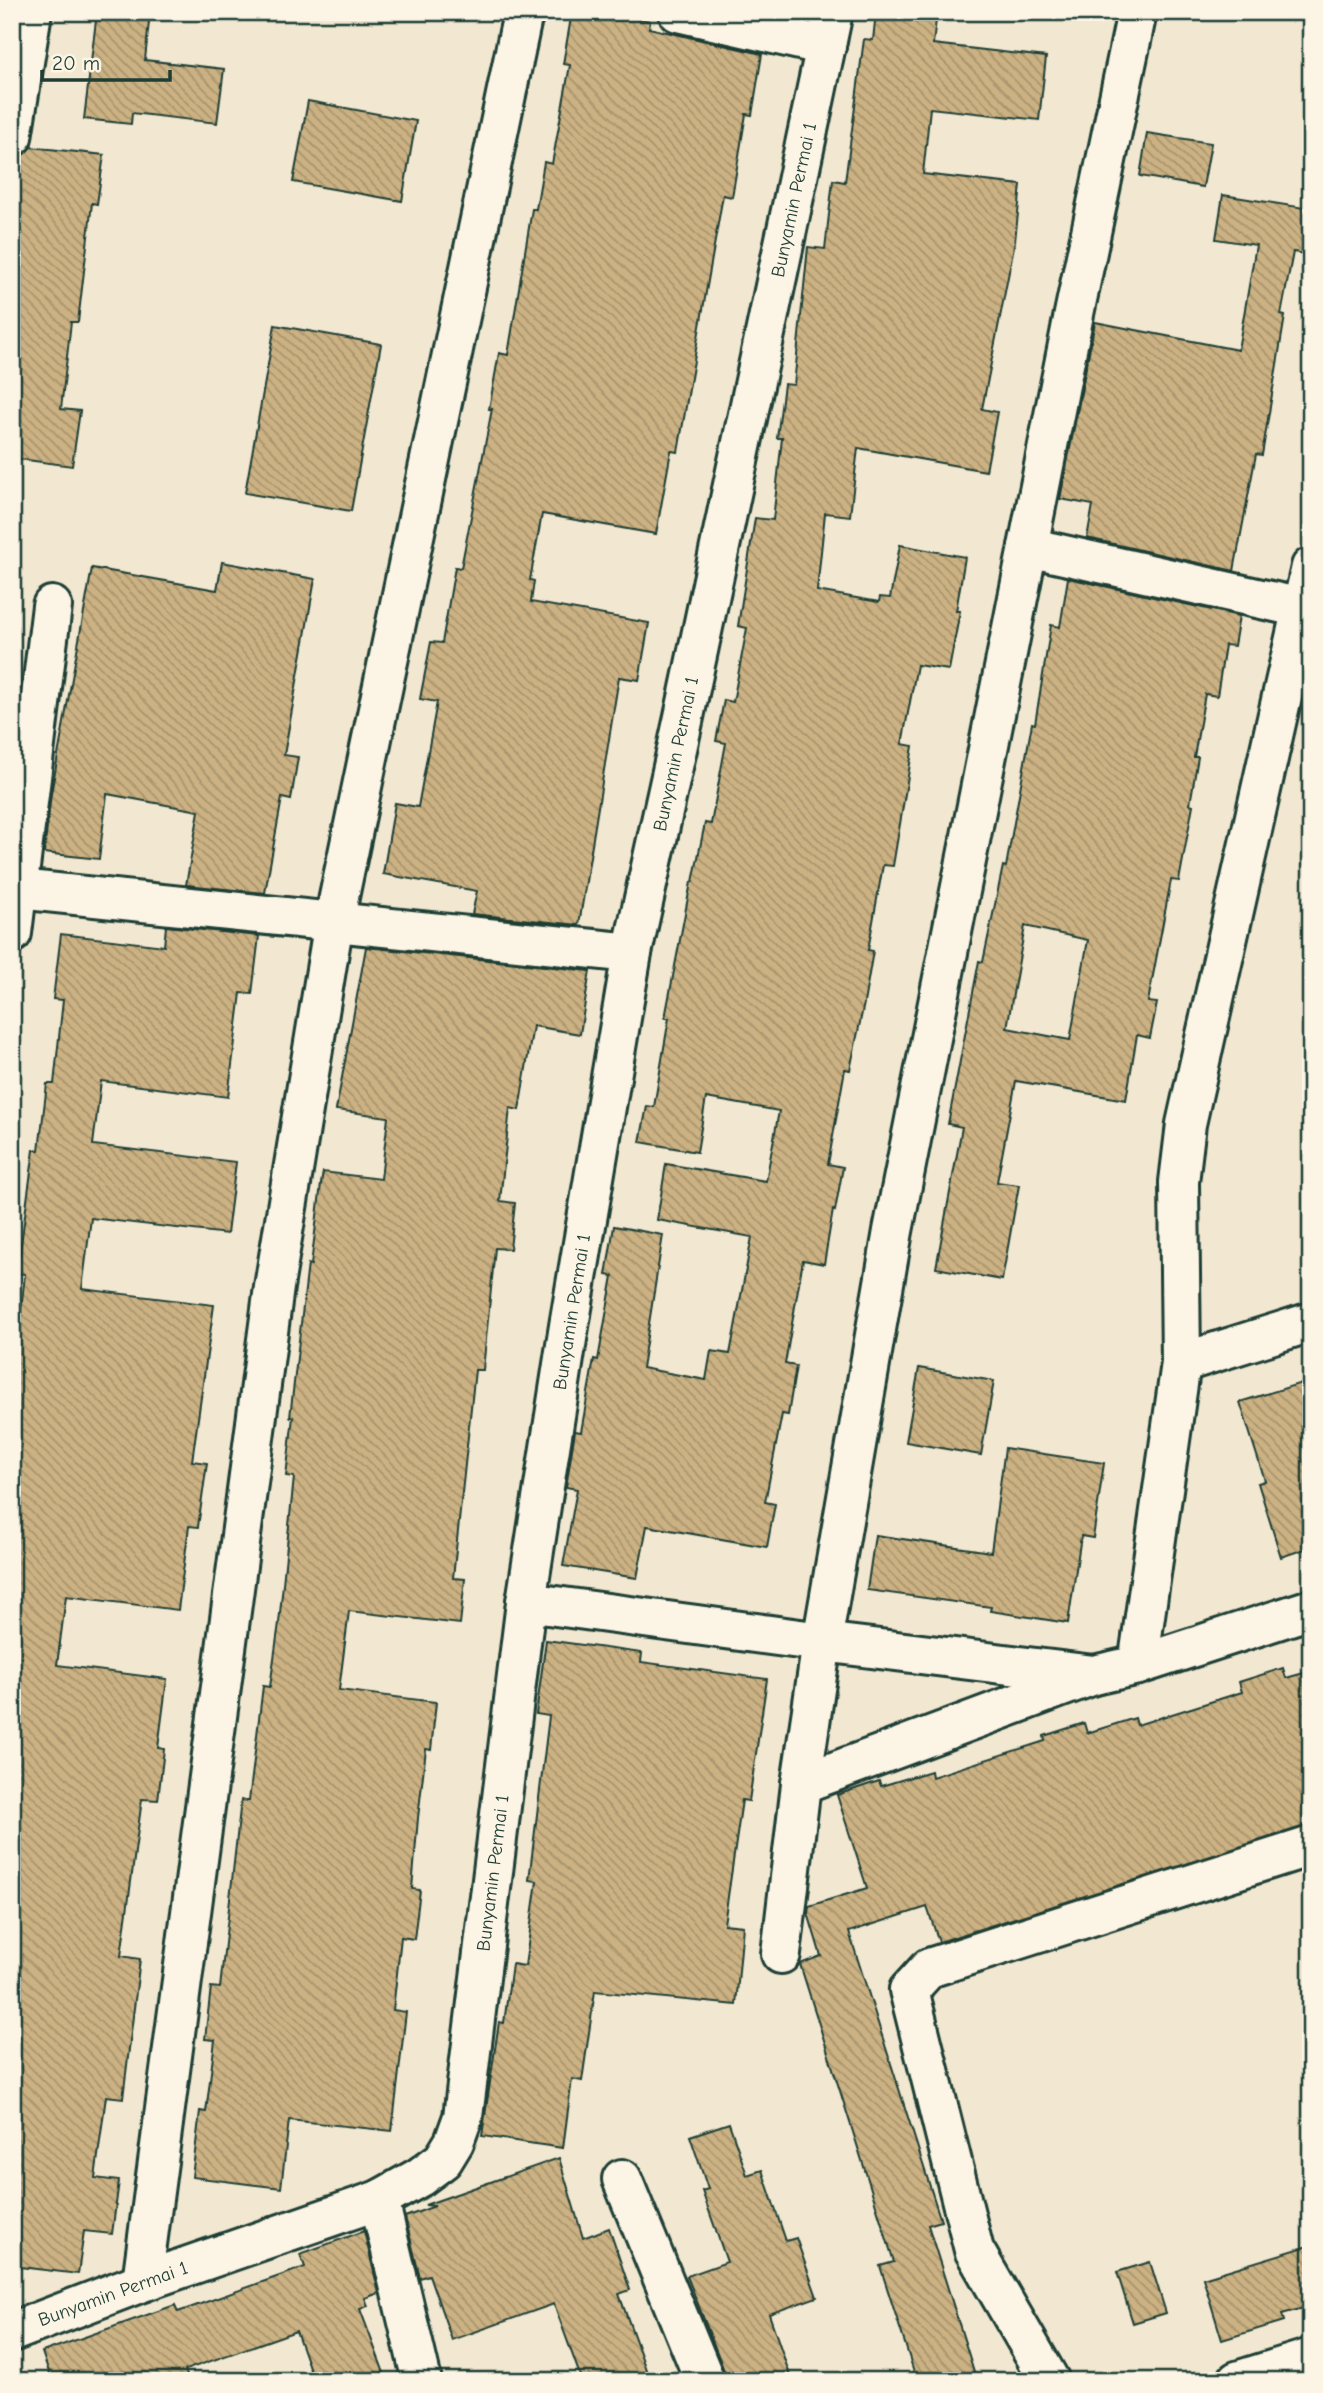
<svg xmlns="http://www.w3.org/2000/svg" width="1323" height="2393" font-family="'Comic Neue',sans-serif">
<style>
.building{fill:url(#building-back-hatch);stroke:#1f3d34;stroke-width:2;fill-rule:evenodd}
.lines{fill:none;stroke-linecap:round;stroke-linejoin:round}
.minor-casing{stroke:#1f3d34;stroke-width:44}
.minor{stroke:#fcf5e5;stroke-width:38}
.labels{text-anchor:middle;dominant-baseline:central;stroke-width:5;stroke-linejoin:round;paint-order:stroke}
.street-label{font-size:19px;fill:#1f3d34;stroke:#fcf5e5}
</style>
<defs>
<pattern id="building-back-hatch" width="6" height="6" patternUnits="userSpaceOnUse" patternTransform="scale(1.75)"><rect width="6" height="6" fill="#ccb283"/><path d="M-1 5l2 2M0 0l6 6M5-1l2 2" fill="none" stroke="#a5926c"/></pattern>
</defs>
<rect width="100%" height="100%" fill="#f2e8d1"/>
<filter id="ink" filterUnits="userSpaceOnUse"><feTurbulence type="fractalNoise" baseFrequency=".0143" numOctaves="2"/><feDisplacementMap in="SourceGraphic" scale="14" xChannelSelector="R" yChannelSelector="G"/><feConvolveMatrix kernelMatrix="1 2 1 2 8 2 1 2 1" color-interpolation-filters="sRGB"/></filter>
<g filter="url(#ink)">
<g class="building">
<path d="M 97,12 L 150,12 L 145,60 L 224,69 L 217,123 L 132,113 L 131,124 L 84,119 Z"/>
<path d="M 572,12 L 600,12 L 650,21 L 649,28 L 762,54 L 752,115 L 746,114 L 732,197 L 723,195 L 678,452 L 671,451 L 656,534 L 542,514 L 530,580 L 534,581 L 531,602 L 649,623 L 639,680 L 619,677 L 579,925 L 472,914 L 477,891 L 383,874 L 395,803 L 418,807 L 437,702 L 420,699 L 431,642 L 442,643 L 455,567 L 461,568 L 492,409 L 489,409 L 499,353 L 508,355 L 532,209 L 536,209 L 544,162 L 552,164 L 570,65 L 563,64 Z"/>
<path d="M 876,12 L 937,12 L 933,44 L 1046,57 L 1039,120 L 930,108 L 923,174 L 1021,185 L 1015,241 L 982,409 L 997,412 L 986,471 L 858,448 L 850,516 L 825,513 L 817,591 L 879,602 L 880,597 L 890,598 L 900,545 L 965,557 L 956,611 L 960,611 L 949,670 L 917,665 L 902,744 L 913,746 L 893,866 L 883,865 L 868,950 L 873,951 L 864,1003 L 850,1070 L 845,1069 L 828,1164 L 843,1167 L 835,1211 L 833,1210 L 824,1264 L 803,1260 L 785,1364 L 796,1366 L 788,1415 L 782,1414 L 765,1502 L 775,1504 L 767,1547 L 647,1526 L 637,1578 L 563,1566 L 577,1489 L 566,1487 L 575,1431 L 581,1432 L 594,1359 L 598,1360 L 613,1276 L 606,1275 L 614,1226 L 663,1235 L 642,1368 L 706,1380 L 711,1351 L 730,1354 L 752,1237 L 657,1220 L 666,1164 L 766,1181 L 779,1111 L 706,1098 L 697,1152 L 640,1142 L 647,1106 L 654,1107 L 669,1018 L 665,1018 L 691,882 L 693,882 L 705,823 L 711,824 L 726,743 L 716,741 L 724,700 L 733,702 L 747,628 L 738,626 L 755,518 L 773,520 L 782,438 L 777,438 L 784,384 L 794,385 L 808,247 L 825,249 L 833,180 L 845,182 L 864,39 L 873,40 Z"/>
<path d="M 308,101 L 416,121 L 402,201 L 293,182 Z"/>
<path d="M 1147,133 L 1211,143 L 1203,187 L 1140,176 Z"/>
<path d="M 31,147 L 104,155 L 97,204 L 92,203 L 78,322 L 71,322 L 61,409 L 80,411 L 72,466 L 12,458 L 12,158 L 20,157 Z"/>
<path d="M 1223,195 L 1311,209 L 1311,255 L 1293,252 L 1281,315 L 1285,316 L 1262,455 L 1256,454 L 1234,571 L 1087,538 L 1093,505 L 1060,499 L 1095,322 L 1238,350 L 1256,245 L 1216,239 Z"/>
<path d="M 275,325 L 381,344 L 351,511 L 245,493 Z"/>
<path d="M 222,562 L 315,579 L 284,755 L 298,757 L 291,800 L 282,798 L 265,893 L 186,885 L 199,811 L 107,794 L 99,859 L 44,853 L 51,794 L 92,568 L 217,590 Z"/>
<path d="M 1068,578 L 1239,616 L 1234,646 L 1225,645 L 1217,696 L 1205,694 L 1194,757 L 1198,757 L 1190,804 L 1193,805 L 1179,881 L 1171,880 L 1148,1002 L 1157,1003 L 1150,1038 L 1137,1035 L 1126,1100 L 1016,1081 L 997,1182 L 1019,1185 L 1002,1280 L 936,1268 L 962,1127 L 948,1124 L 979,961 L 983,962 L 1003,866 L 1006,867 L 1032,723 L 1035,724 L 1051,625 L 1060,627 ZM 1025,926 L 1088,940 L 1070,1040 L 1007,1028 Z"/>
<path d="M 166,926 L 259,936 L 252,994 L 241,993 L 228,1097 L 101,1081 L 93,1145 L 236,1162 L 227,1234 L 91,1218 L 82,1289 L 214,1305 L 192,1461 L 207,1463 L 198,1527 L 189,1526 L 178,1610 L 66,1596 L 57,1665 L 167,1679 L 158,1748 L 164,1749 L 158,1800 L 142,1799 L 121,1956 L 140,1959 L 123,2098 L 106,2096 L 95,2178 L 119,2181 L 112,2234 L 84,2231 L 78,2274 L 12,2266 L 12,1363 L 15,1363 L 25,1274 L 17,1273 L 34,1150 L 39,1150 L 47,1084 L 54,1084 L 63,1000 L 53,999 L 61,934 L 164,946 Z"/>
<path d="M 366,947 L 590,971 L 580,1034 L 533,1026 L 519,1110 L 510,1108 L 500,1201 L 515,1203 L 510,1249 L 495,1248 L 483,1370 L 475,1370 L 453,1578 L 465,1579 L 460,1624 L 349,1611 L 339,1690 L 436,1702 L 431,1750 L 426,1749 L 418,1818 L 412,1889 L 420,1890 L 414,1939 L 401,1937 L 393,2010 L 406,2012 L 392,2131 L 289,2120 L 281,2188 L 192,2177 L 200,2111 L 206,2112 L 215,2040 L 205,2039 L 211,1987 L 220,1988 L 241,1800 L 249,1801 L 263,1686 L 270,1687 L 279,1623 L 294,1477 L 286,1476 L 293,1417 L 290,1417 L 308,1264 L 311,1265 L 321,1184 L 323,1172 L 381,1179 L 388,1117 L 336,1110 Z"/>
<path d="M 919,1368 L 994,1381 L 981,1455 L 906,1442 Z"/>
<path d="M 1311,1380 L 1311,1547 L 1281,1557 L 1258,1483 L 1265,1481 L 1240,1402 Z"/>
<path d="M 1005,1448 L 1104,1463 L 1093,1538 L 1081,1536 L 1068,1623 L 990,1611 L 991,1607 L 867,1590 L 875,1535 L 991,1552 Z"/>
<path d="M 546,1640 L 642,1653 L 641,1662 L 767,1679 L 749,1801 L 742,1800 L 724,1924 L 743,1926 L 736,2005 L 595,1991 L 582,2081 L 572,2079 L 563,2148 L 482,2136 L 499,2022 L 504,2023 L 512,1964 L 525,1966 L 537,1881 L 529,1880 L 549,1716 L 536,1714 Z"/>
<path d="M 1283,1668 L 1286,1678 L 1311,1671 L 1311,1825 L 939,1942 L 927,1907 L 849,1932 L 941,2221 L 928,2225 L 977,2381 L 917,2381 L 880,2266 L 894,2262 L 800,1964 L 821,1956 L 808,1913 L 809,1906 L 867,1888 L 837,1795 L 879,1781 L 881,1786 L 931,1771 L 932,1777 L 1045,1741 L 1044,1736 L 1084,1723 L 1087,1733 L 1135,1718 L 1137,1725 L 1242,1692 L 1239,1682 Z"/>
<path d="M 729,2123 L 747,2175 L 762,2170 L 786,2241 L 796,2238 L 817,2297 L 769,2314 L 792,2381 L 726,2381 L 725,2373 L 687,2276 L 727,2262 L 702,2191 L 708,2189 L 690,2136 Z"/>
<path d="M 559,2158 L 583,2238 L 609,2228 L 630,2290 L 619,2294 L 650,2381 L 582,2381 L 554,2304 L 452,2340 L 429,2275 L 420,2278 L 405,2217 L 435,2206 L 425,2205 Z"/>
<path d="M 364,2231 L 379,2293 L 365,2298 L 368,2306 L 360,2309 L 387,2381 L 314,2381 L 296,2331 L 185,2370 L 189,2381 L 52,2381 L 42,2352 L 175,2305 L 178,2312 L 305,2267 L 300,2254 Z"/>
<path d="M 1311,2245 L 1311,2306 L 1282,2314 L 1284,2321 L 1222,2340 L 1203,2278 Z"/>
<path d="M 1150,2262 L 1166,2313 L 1133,2323 L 1117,2272 Z"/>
</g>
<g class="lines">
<defs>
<g id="minor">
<path d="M 678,12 L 826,46"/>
<path d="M 12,137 L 32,12"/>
<path d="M 1028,547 L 1302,608"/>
<path d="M 18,889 L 632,953"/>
<path d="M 12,933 L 52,606"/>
<path d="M 1181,1363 L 1311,1322"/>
<path d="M 526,1602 L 822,1642 L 1094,1675"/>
<path d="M 1138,1665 L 1181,1363 L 1179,1182 L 1186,1124 L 1311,567"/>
<path d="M 801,1784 L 1094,1675 L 1138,1665 L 1311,1609"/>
<path d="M 781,1954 L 801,1784 L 822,1642 L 893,1231 L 1074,314 L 1137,12"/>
<path d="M 622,2179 L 705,2381"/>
<path d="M 379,2200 L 422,2381"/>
<path d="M 142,2282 L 274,1287 L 334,921 L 522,18 L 526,12"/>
<path d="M 12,2332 L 142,2282 L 379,2200 L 420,2177 L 443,2160 L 454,2142 L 463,2117 L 526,1602 L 569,1326 L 632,953 L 684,717 L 833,12"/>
<path d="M 1050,2381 L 974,2250 L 909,1990 L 929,1968 L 1311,1846"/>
<path d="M 1237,2381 L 1311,2358"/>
</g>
</defs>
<use href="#minor" class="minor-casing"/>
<use href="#minor" class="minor"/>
</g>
</g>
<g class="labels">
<g class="street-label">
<text transform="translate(794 200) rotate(-78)">Bunyamin Permai 1</text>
<text transform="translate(676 754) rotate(-78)">Bunyamin Permai 1</text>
<text transform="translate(572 1312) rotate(-81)">Bunyamin Permai 1</text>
<text transform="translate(493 1873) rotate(-83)">Bunyamin Permai 1</text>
<text transform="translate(113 2294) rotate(-20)">Bunyamin Permai 1</text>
</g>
</g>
<rect width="1323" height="2393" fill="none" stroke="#fcf5e5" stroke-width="42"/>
<rect x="21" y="21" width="1281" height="2351" fill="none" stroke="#1f3d34" stroke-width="2.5" filter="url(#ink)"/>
<path d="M42 70v10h128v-10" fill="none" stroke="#1f3d34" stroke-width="3.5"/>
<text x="52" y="70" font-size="21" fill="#1f3d34" stroke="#fcf5e5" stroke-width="5" paint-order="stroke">20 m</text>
</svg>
